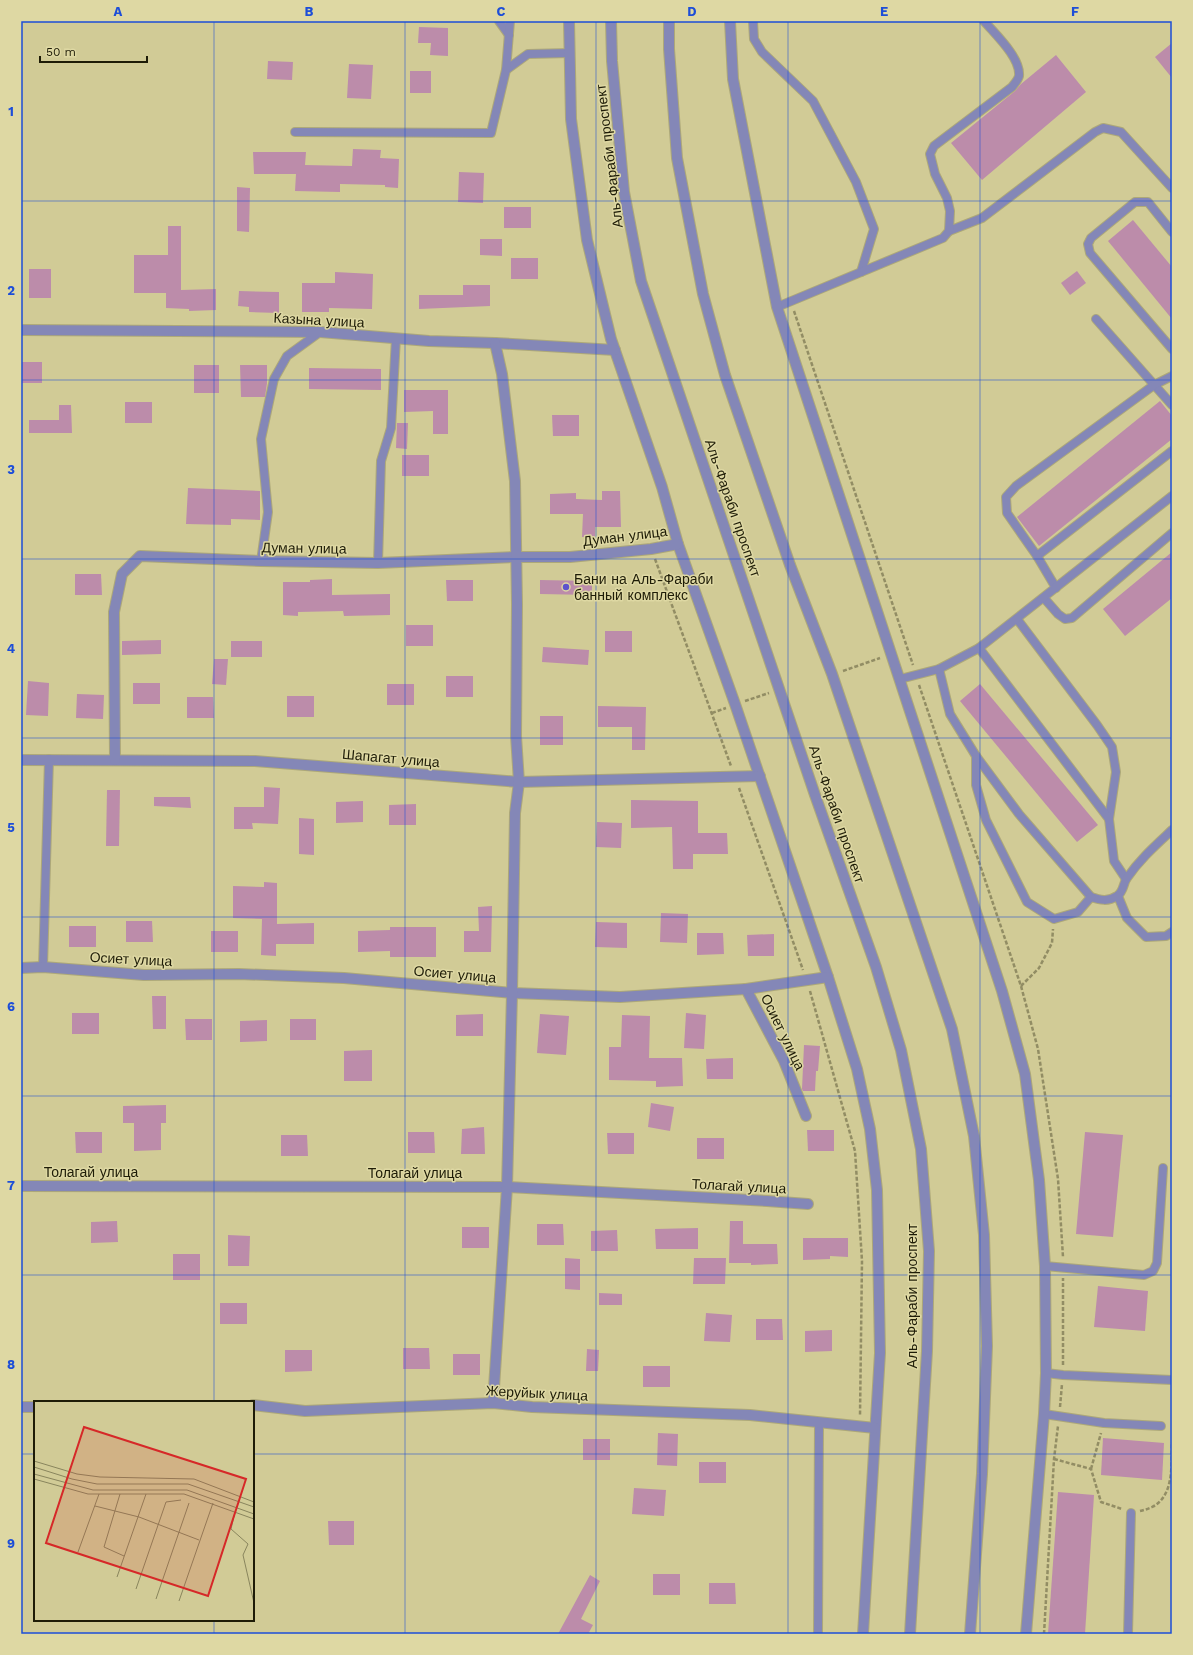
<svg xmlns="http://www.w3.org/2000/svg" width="1193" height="1655" font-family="'Work Sans',sans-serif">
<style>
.building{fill:#bc8caa}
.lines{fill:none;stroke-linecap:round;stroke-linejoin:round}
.service-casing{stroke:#ada879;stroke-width:10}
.minor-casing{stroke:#ada879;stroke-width:12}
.tertiary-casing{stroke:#ada879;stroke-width:12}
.path{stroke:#928d64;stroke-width:2.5;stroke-dasharray:4 2;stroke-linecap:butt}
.service{stroke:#8487b7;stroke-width:8}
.minor{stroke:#8487b7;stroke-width:10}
.tertiary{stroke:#8487b7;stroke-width:10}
.grid{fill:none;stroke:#1d4ed8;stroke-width:1;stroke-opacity:0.55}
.poi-dot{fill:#5d53cc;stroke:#ded8a3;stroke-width:1.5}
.labels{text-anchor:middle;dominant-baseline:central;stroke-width:3;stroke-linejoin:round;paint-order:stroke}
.street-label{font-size:14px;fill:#1e1c07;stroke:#ded8a3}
.poi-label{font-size:14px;fill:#1e1c07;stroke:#ded8a3;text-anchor:start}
.inset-road{fill:none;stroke:#89855d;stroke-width:1}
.view{fill:#d62828;fill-opacity:0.15;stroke:#d62828;stroke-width:2}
.inset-edge{fill:none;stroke:#1e1c07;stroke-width:2}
.neatline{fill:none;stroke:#1d4ed8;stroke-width:1.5}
.grid-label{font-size:13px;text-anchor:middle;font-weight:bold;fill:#1d4ed8}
</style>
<rect width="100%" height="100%" fill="#d1cb96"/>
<g class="building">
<path d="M 419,27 L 448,28 L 448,56 L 430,55 L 431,43 L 418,43 Z"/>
<path d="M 1172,43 L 1172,78 L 1155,57 Z"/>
<path d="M 1056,55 L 1086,92 L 982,180 L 951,143 L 1015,91 L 1021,84 Z"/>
<path d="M 268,61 L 293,62 L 292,80 L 267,79 Z"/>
<path d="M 349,64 L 373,65 L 371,99 L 347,98 Z"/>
<rect x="410" y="71" width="21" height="22"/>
<path d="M 353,149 L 381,150 L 380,158 L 399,159 L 398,188 L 385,187 L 385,185 L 340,184 L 340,192 L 295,191 L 296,174 L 254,174 L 253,152 L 306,152 L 305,165 L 352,166 Z"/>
<path d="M 459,172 L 484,173 L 483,203 L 458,202 Z"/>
<path d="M 237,187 L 250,188 L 249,232 L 237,231 Z"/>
<rect x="504" y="207" width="27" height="21"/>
<path d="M 1133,220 L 1172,267 L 1172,319 L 1108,241 Z"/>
<path d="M 168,226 L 181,226 L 181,290 L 216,289 L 216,310 L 189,311 L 189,309 L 166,308 L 166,293 L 134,293 L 134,255 L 168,255 Z"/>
<path d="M 480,239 L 502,239 L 502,256 L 480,255 Z"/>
<rect x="511" y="258" width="27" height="21"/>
<rect x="29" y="269" width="22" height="29"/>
<path d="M 1077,271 L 1086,283 L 1070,295 L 1061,283 Z"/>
<path d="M 335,272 L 373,274 L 372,309 L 329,308 L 329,312 L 302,312 L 302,283 L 335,283 Z"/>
<path d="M 463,285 L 490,285 L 490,306 L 419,309 L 419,295 L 463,295 Z"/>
<path d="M 239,291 L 279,292 L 279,313 L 249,312 L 249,307 L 238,306 Z"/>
<rect x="21" y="362" width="21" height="21"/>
<rect x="194" y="365" width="25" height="28"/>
<path d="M 240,365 L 267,365 L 267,383 L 265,397 L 241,397 Z"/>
<path d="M 309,368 L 381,369 L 381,390 L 309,389 Z"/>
<path d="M 404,390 L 448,390 L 448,434 L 433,434 L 433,411 L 404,412 Z"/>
<path d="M 1160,401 L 1172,416 L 1172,439 L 1039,546 L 1017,517 Z"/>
<rect x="125" y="402" width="27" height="21"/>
<path d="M 59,405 L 71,405 L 72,433 L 29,433 L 29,420 L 59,420 Z"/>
<path d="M 552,415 L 579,415 L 579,436 L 553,436 Z"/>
<path d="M 397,423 L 408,423 L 407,449 L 396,448 Z"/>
<rect x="402" y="455" width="27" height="21"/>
<path d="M 188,488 L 260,491 L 260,520 L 231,519 L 231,525 L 186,524 Z"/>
<path d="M 602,491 L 620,491 L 621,527 L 595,527 L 595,537 L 582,537 L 583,514 L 550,514 L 550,494 L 576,493 L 576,499 L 602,500 Z"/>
<path d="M 1172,552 L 1172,598 L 1125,636 L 1103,609 Z"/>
<path d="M 75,574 L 101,574 L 102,595 L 75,595 Z"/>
<path d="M 332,579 L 332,595 L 390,594 L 390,615 L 344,616 L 343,611 L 298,612 L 298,616 L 283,615 L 283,582 L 310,582 L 310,580 Z"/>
<path d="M 446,580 L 473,580 L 473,601 L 447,601 Z"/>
<path d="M 540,580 L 592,581 L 592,595 L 540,594 Z"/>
<rect x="406" y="625" width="27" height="21"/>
<rect x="605" y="631" width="27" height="21"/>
<path d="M 161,640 L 161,654 L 122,655 L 122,641 Z"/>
<rect x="231" y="641" width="31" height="16"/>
<path d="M 543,647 L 589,650 L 588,665 L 542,662 Z"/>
<path d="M 214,659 L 228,659 L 226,685 L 212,684 Z"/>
<rect x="446" y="676" width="27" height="21"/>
<path d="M 28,681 L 49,683 L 48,716 L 26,715 Z"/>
<rect x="133" y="683" width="27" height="21"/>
<rect x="387" y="684" width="27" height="21"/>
<path d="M 980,684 L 1098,825 L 1077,842 L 960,701 Z"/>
<path d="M 77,694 L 104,695 L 103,719 L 76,718 Z"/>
<rect x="287" y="696" width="27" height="21"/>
<path d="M 187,697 L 213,697 L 214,718 L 187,718 Z"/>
<path d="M 598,706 L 646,707 L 645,750 L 632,750 L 632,727 L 598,727 Z"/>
<rect x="540" y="716" width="23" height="29"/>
<path d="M 264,787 L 280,788 L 278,824 L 252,823 L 253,829 L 234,829 L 234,807 L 264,807 Z"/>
<path d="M 107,790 L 120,790 L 119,846 L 106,846 Z"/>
<path d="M 154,797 L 190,797 L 191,808 L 154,806 Z"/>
<path d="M 631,800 L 698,801 L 698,833 L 727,833 L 728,854 L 693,854 L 693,869 L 673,869 L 672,827 L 631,828 Z"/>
<path d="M 363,801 L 363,822 L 336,823 L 336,802 Z"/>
<path d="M 416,804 L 416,825 L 389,825 L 389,805 Z"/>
<path d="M 299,818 L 314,819 L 314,855 L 299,854 Z"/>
<path d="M 597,822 L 622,823 L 621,848 L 596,847 Z"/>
<path d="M 264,882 L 277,883 L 277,924 L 314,923 L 314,944 L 276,944 L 276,956 L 261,955 L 262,919 L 233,918 L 233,886 L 264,887 Z"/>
<path d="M 492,906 L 491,952 L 464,952 L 464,931 L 479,931 L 478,907 Z"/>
<path d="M 661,913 L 688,914 L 687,943 L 660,942 Z"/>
<path d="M 126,921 L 152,921 L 153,942 L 126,942 Z"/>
<path d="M 596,922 L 627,923 L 627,948 L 595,947 Z"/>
<rect x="69" y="926" width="27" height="21"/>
<path d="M 390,927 L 436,927 L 436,957 L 390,957 L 390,951 L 358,952 L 358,931 L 390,930 Z"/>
<rect x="211" y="931" width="27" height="21"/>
<path d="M 697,933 L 723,933 L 724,954 L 697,955 Z"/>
<path d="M 774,934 L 774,956 L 748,956 L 747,935 Z"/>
<path d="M 152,996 L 166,996 L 166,1029 L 153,1029 Z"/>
<rect x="72" y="1013" width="27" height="21"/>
<path d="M 686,1013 L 706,1015 L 704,1049 L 684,1048 Z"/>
<path d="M 483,1014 L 483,1036 L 456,1036 L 456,1015 Z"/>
<path d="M 540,1014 L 569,1016 L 566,1055 L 537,1053 Z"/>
<path d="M 622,1015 L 650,1016 L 649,1058 L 682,1058 L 683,1086 L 656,1087 L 656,1081 L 609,1080 L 609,1047 L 621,1047 Z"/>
<path d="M 185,1019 L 212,1019 L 212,1040 L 186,1040 Z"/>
<rect x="290" y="1019" width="26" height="21"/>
<path d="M 267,1020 L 267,1041 L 240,1042 L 240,1021 Z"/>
<path d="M 804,1045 L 820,1046 L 818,1071 L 816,1071 L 815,1091 L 803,1091 L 802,1089 Z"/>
<path d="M 372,1050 L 372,1081 L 344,1081 L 344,1051 Z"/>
<path d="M 733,1058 L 733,1079 L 707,1079 L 706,1059 Z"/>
<path d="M 651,1103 L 674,1107 L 670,1131 L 648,1127 Z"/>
<path d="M 166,1105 L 166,1123 L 161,1123 L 161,1150 L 134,1151 L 134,1123 L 123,1123 L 123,1106 Z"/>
<path d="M 484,1127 L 485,1154 L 461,1154 L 462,1129 Z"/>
<path d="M 807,1130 L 834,1130 L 834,1151 L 808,1151 Z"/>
<path d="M 75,1132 L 102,1132 L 102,1153 L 76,1153 Z"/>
<path d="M 408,1132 L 434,1132 L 435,1153 L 408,1153 Z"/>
<path d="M 1085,1132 L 1123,1135 L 1113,1237 L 1076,1234 Z"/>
<path d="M 607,1133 L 634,1133 L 634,1154 L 608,1154 Z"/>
<path d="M 281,1135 L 307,1135 L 308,1156 L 281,1156 Z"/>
<rect x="697" y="1138" width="27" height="21"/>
<path d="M 117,1221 L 118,1242 L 91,1243 L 91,1222 Z"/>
<path d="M 730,1221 L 743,1221 L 743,1244 L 777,1244 L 778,1264 L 751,1265 L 751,1263 L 729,1263 Z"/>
<path d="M 537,1224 L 563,1224 L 564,1245 L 537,1245 Z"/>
<rect x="462" y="1227" width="27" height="21"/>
<path d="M 698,1228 L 698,1249 L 656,1249 L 655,1229 Z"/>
<path d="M 617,1230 L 618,1251 L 591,1251 L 591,1231 Z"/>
<path d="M 228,1235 L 250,1236 L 249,1266 L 228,1266 Z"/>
<path d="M 803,1238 L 848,1238 L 848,1257 L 830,1256 L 830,1259 L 803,1260 Z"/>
<rect x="173" y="1254" width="27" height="26"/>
<path d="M 565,1258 L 580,1259 L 580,1290 L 565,1289 Z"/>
<path d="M 694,1258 L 726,1258 L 725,1284 L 693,1284 Z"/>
<path d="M 1098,1286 L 1148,1291 L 1145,1331 L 1094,1327 Z"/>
<path d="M 599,1293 L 622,1294 L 622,1305 L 599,1305 Z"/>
<rect x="220" y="1303" width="27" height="21"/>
<path d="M 706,1313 L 732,1315 L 730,1342 L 704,1341 Z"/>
<path d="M 756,1319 L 782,1319 L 783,1340 L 756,1340 Z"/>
<path d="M 832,1330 L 832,1351 L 805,1352 L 805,1331 Z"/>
<path d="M 403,1348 L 429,1348 L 430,1369 L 403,1369 Z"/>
<path d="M 587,1349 L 599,1350 L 598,1371 L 586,1371 Z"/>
<path d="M 285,1350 L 312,1350 L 312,1371 L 285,1372 Z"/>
<rect x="453" y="1354" width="27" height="21"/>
<rect x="643" y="1366" width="27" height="21"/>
<path d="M 658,1433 L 678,1434 L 677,1466 L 657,1465 Z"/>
<path d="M 1103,1438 L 1164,1443 L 1162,1480 L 1101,1475 Z"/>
<rect x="583" y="1439" width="27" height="21"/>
<rect x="699" y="1462" width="27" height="21"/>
<path d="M 634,1488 L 666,1490 L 664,1516 L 632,1514 Z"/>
<path d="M 1058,1492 L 1094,1495 L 1085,1634 L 1048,1634 Z"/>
<path d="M 328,1521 L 354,1521 L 354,1545 L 329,1545 Z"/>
<rect x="653" y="1574" width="27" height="21"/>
<path d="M 590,1575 L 600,1581 L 581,1619 L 593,1625 L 588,1634 L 558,1634 Z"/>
<path d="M 709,1583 L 735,1583 L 736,1604 L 709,1604 Z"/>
</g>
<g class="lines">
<defs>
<g id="service">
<path d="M 499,21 L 509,35"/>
<path d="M 753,21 L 754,39 L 762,52 L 813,101 L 856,182 L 874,229 L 861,272"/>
<path d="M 506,70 L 528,54 L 570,53"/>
<path d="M 295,132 L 491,133 L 506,70 L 510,21"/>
<path d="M 949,231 L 982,218 L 1095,132 L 1103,128 L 1121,132 L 1172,188"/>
<path d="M 1172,232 L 1148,202 L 1135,202 L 1091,238 L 1088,244 L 1090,253 L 1172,349"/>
<path d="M 777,307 L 943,238 L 949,231 L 950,211 L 947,198 L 935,174 L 930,154 L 934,146 L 1012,87 C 1015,83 1018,80 1019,76 C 1021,58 995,34 984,21"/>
<path d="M 1096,319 L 1172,405"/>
<path d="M 1037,556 L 1172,451"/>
<path d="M 261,561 L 268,512 L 261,439 L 274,379 L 287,356 L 320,332"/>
<path d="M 378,563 L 381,461 L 391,428 L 396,338"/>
<path d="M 1056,588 L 1037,556 L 1007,513 L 1006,497 L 1016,486 L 1154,385 L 1172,376"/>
<path d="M 1044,598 L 1058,614 L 1065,619 L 1072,618 L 1172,533"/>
<path d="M 1017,619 L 1097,725 L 1112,747 L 1116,772 L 1109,819"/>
<path d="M 979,648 L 1109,819 L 1114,861 L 1126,879"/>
<path d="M 939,669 L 950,714 L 976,756 L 1019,814 L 1091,897 C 1100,900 1108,902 1117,896 C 1124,892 1123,883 1127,878 C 1140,859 1156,845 1172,830"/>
<path d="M 900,679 L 939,669 L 979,648 L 1172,496"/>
<path d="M 976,756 L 976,785 L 986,820 L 1027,902 L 1054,919 L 1078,912 L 1091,897"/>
<path d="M 1118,896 L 1127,918 L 1146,937 L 1166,936 L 1172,932"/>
<path d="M 43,967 L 49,759"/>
<path d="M 1045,1266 L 1144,1275 L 1153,1271 L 1157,1263 L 1163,1168"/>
<path d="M 1046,1373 L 1063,1375 L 1172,1380"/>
<path d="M 1044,1414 L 1104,1423 L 1161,1426"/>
<path d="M 818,1634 L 819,1422"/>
<path d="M 1128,1634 L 1131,1513"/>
</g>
<g id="minor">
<path d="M 569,21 L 571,119 L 587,240 L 611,339 L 662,487 L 678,544 L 735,704 L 828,977 L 857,1069 L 870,1129 L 877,1190 L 880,1353 L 863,1634"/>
<path d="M 730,21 L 733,79 L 777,307 L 1002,991 L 1025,1074 L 1039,1180 L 1045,1266 L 1046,1373 L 1044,1414 L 1026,1634"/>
<path d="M 21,330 L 320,332 L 429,341 L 495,343 L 615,350"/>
<path d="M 21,760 L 255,761 L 519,782 L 760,776"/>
<path d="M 115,760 L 114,612 L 122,574 L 140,556 L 261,561 L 378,563 L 516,557 L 570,557 L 651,549 L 678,544"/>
<path d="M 21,968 L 43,967 L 144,975 L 239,974 L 344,978 L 512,993 L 620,997 L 746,989 L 784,1061 L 806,1116"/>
<path d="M 746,989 L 828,977"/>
<path d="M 21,1186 L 507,1187 L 767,1201 L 808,1204"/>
<path d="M 493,1403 L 507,1187 L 512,993 L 515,813 L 519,782 L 516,736 L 517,604 L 515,481 L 502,374 L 495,343"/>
<path d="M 253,1405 L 305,1411 L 493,1403 L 532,1407 L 750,1415 L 875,1428"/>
<path d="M 21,1407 L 35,1407"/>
</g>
<g id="tertiary">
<path d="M 611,21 L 612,61 L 624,192 L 641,281 L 815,795 L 876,967 L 901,1050 L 921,1149 L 929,1251 L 927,1351 L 910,1634"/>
<path d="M 669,21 L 669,49 L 677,158 L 703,294 L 725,375 L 790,565 L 832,674 L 952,1029 L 974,1136 L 984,1235 L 987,1346 L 982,1474 L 970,1634"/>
</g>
</defs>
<use href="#service" class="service-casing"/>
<use href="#minor" class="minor-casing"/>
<use href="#tertiary" class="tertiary-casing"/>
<g class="path">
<path d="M 794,311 L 913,665"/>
<path d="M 655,559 L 731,766"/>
<path d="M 843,671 L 880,658"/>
<path d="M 919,685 L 1021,986 L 1038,1049 L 1058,1179 L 1063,1257"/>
<path d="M 745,701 L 769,693"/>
<path d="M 712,713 L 726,708"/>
<path d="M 739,788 L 803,970"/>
<path d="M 1021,986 L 1039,968 L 1052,943 L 1053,929"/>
<path d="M 810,991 L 855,1151 L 862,1261 L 860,1416"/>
<path d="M 1063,1365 L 1063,1278"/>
<path d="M 1060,1407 L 1062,1384"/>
<path d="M 1054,1459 L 1091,1469 L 1101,1502 L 1122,1509"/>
<path d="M 1091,1469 L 1101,1433"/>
<path d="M 1140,1511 C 1144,1510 1148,1509 1152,1507 C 1175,1496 1171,1463 1172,1442"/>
<path d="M 1044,1634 L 1054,1459 L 1058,1426"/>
</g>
<use href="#service" class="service"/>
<use href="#minor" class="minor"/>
<use href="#tertiary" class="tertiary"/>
</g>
<path class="grid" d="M 214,21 L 214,1402M 405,21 L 405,1634M 596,21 L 596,1634M 788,21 L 788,1634M 980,21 L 980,1634M 21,201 L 1172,201M 21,380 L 1172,380M 21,559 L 1172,559M 21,738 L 1172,738M 21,917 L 1172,917M 21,1096 L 1172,1096M 21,1275 L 1172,1275M 21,1454 L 35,1454M 253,1454 L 1172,1454M 214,1620 L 214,1634"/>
<circle class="poi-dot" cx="566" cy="587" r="4"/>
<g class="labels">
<g class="street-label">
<text transform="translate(609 156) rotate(-97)">Аль-Фараби проспект</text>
<text transform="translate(319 320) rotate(3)">Казына улица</text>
<text transform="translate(733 508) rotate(71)">Аль-Фараби проспект</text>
<text transform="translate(625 536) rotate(-7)">Думан улица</text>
<text transform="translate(304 548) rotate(1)">Думан улица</text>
<text transform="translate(391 758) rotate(5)">Шапагат улица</text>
<text transform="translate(837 814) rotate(71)">Аль-Фараби проспект</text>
<text transform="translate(131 959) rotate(3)">Осиет улица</text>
<text transform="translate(455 974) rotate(5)">Осиет улица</text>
<text transform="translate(783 1032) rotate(64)">Осиет улица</text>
<text x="91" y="1172">Толагай улица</text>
<text x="415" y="1173">Толагай улица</text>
<text transform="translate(739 1186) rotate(3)">Толагай улица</text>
<text transform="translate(912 1296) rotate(-90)">Аль-Фараби проспект</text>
<text transform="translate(537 1393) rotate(3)">Жеруйык улица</text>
</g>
<g class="poi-label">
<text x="574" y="579">Бани на Аль-Фараби<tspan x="574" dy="16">банный комплекс</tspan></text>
</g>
</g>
<g transform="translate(34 1401)">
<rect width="220" height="220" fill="#d1cb96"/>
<path class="inset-road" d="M 0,60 L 43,73 L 66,76 L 160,78 L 220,101M 0,66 L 38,78 L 63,83 L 154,83 L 220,106M 0,73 L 59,89 L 153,89 L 220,113M 0,78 L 54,93 L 150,93 L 220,118M 86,93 L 70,146 L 90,155M 61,105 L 105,116 L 165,139M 201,111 L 197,128 L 214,143 L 209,154 L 220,202M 44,151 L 65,93M 83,176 L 112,93M 102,188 L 132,101 L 147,99M 122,198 L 155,102M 145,200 L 179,102"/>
<path class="view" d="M 50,26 L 212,78 L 174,195 L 12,142 Z"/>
<rect width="220" height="220" class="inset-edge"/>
</g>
<rect width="1193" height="1655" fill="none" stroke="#ded8a3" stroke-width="44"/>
<path d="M40 56v6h107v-6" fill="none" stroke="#1e1c07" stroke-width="2"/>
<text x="46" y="56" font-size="12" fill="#1e1c07" stroke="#ded8a3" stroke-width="3" paint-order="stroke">50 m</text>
<rect x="22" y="22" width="1149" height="1611" class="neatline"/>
<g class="grid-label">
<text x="118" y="16">A</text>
<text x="309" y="16">B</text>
<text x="501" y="16">C</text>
<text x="692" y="16">D</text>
<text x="884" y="16">E</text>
<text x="1075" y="16">F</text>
<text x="11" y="116">1</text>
<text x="11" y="295">2</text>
<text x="11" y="474">3</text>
<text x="11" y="653">4</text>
<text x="11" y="832">5</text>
<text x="11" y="1011">6</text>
<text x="11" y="1190">7</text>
<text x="11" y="1369">8</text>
<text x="11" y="1548">9</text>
</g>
</svg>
